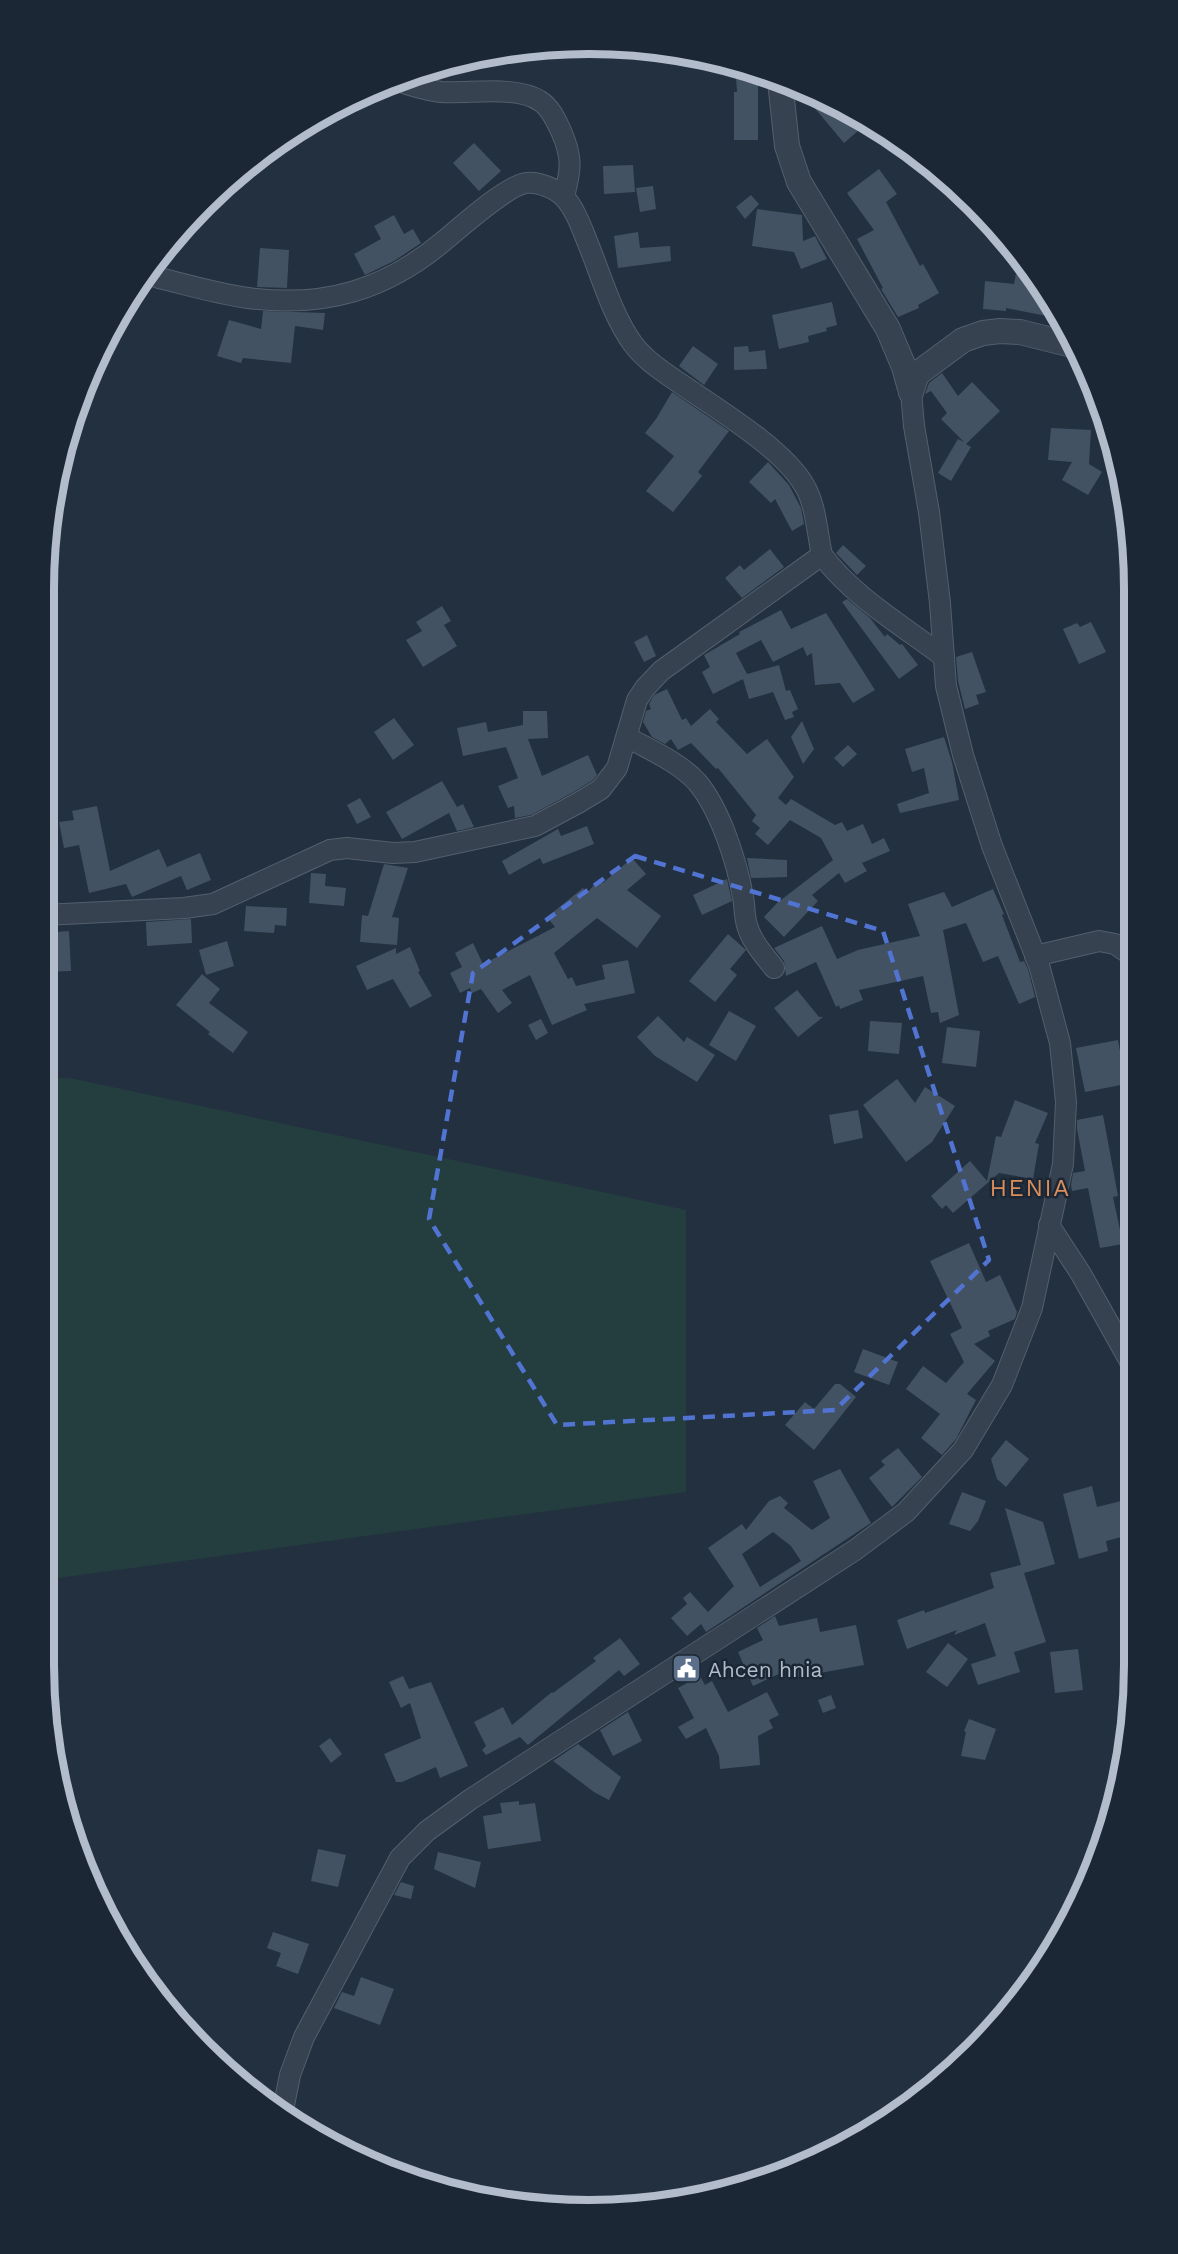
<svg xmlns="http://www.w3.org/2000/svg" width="1178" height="2254" font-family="'Work Sans',sans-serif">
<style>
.green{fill:#243e40}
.building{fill:#435263;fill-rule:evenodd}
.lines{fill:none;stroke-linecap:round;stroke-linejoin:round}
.minor-casing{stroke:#545f6d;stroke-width:22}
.tertiary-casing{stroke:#545f6d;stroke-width:26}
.minor{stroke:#36424f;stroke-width:20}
.tertiary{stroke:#36424f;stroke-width:24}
.marked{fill:none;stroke:#5174d3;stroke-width:4.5;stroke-dasharray:12 8;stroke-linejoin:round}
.labels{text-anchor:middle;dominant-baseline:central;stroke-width:5;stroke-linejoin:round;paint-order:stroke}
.poi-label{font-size:21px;fill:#b2bcca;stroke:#1b2734;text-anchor:start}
.quarter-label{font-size:24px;letter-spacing:1.5px;fill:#db8d5c;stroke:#1b2734}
.rim{fill:none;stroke:#b2bcca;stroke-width:8}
</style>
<rect width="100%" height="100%" fill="#22303f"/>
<path class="green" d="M 70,1078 L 686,1210 L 686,1492 L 44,1580 L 44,1079 Z"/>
<g class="building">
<path d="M 735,64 L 758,73 L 758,140 L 734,140 L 734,92 L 737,92 Z"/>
<path d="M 797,87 L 831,100 L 866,124 L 844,143 Z"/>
<path d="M 474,143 L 501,171 L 479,191 L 453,163 Z"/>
<path d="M 633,165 L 635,192 L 604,194 L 603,166 Z"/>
<path d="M 879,169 L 897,194 L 886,202 L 920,266 L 923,264 L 939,293 L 918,305 L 919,308 L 898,317 L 881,289 L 883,288 L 857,239 L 874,230 L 847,193 Z"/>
<path d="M 653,186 L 656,209 L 640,212 L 636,188 Z"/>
<path d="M 751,195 L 759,204 L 745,219 L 736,207 Z"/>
<path d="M 757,209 L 802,215 L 803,241 L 815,236 L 827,259 L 801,269 L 794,252 L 752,246 Z"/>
<path d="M 394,215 L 404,234 L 413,229 L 421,243 L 394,261 L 365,275 L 354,254 L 381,239 L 374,226 Z"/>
<path d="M 638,232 L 640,248 L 670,246 L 671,261 L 618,268 L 614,236 Z"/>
<path d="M 260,248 L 289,250 L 287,288 L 257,287 Z"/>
<path d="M 1016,273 L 1033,276 L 1057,318 L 1006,308 L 1006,311 L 983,309 L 985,281 L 1014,284 Z"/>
<path d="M 832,302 L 837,325 L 826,328 L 827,331 L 808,336 L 809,342 L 779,349 L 772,315 Z"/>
<path d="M 263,311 L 325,313 L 323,330 L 295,326 L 291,363 L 243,358 L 241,363 L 217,356 L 229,320 L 261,329 Z"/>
<path d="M 693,346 L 718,364 L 704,385 L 679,366 Z"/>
<path d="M 748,346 L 749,352 L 765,350 L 767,369 L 734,370 L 734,347 Z"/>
<path d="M 942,373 L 958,396 L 972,382 L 1000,411 L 966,444 L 971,447 L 951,481 L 938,473 L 958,439 L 964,442 L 941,419 L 947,413 L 931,391 L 925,394 L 929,383 Z"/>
<path d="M 672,392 L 729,431 L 698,472 L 702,476 L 673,512 L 646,491 L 674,456 L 645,433 L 656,419 Z"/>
<path d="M 1051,428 L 1091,430 L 1089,464 L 1102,472 L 1088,495 L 1062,480 L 1072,462 L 1048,460 Z"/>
<path d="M 768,462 L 789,485 L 801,508 L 804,524 L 792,531 L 775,499 L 771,503 L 749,482 Z"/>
<path d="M 843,545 L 866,566 L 857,575 L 836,553 Z"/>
<path d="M 770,549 L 784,567 L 742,598 L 725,578 L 740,565 L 744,570 Z"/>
<path d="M 847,599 L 870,618 L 885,637 L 887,634 L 900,645 L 902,644 L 918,665 L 899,679 L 842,602 Z"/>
<path d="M 442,606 L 451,621 L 444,625 L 457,646 L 423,667 L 406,640 L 422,631 L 416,622 Z"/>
<path d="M 781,610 L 791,629 L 826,613 L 875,690 L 853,703 L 840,683 L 815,685 L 812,653 L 807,656 L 803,647 L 773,662 L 761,640 L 736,653 L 747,674 L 779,665 L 786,691 L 790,690 L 798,709 L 792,712 L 794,717 L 785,720 L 773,692 L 749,699 L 743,679 L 713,694 L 702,672 L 710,667 L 704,655 L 740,634 L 739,632 Z"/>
<path d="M 1091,622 L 1106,652 L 1079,664 L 1063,629 L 1077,623 L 1080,627 Z"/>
<path d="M 647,635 L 656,656 L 644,662 L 634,642 Z"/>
<path d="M 972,652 L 986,692 L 976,695 L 979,704 L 965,709 L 958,681 L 956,657 Z"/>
<path d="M 667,689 L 682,720 L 686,718 L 691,726 L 710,709 L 719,719 L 716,722 L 747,754 L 767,739 L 794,777 L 778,798 L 786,805 L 791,799 L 835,825 L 842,822 L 847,831 L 863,824 L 872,844 L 884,838 L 890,851 L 862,863 L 867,871 L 845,883 L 839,873 L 812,895 L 818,901 L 784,937 L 764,917 L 777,903 L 833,860 L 821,838 L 790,820 L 768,845 L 755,834 L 760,828 L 752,821 L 756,815 L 718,768 L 716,769 L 691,743 L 678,750 L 671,739 L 665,744 L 652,737 L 643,722 L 646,711 L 651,709 L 649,704 L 654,695 Z"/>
<path d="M 523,711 L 547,711 L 548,738 L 528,739 L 542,776 L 588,755 L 597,775 L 593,780 L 572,793 L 531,815 L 515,818 L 514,806 L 508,808 L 498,786 L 518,778 L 506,747 L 463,756 L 457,728 L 486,722 L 488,732 L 523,725 Z"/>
<path d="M 394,718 L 414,745 L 393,760 L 374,732 Z"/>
<path d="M 802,721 L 814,749 L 803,764 L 791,737 Z"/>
<path d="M 944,737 L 952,762 L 959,800 L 900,813 L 897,804 L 929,793 L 924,768 L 912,772 L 905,749 Z"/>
<path d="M 848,745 L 857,754 L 843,767 L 834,758 Z"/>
<path d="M 442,781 L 457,807 L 463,804 L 474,827 L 457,831 L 449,813 L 402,839 L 386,812 Z"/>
<path d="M 360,798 L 371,817 L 357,824 L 347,805 Z"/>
<path d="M 97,806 L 110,871 L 159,849 L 167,867 L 200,853 L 211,880 L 187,890 L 181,876 L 132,897 L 126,884 L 89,893 L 79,845 L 64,848 L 59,822 L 74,820 L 72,811 Z"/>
<path d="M 587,826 L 594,844 L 543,864 L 540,858 L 509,875 L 502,861 L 558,829 L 561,836 Z"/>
<path d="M 632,858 L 646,874 L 627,890 L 661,916 L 637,948 L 597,918 L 554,953 L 568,979 L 572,977 L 576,986 L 605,979 L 602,965 L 628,960 L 635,993 L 584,1004 L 587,1010 L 552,1025 L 530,975 L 502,990 L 512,1003 L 498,1013 L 481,989 L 472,993 L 470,988 L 460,993 L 450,973 L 462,967 L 455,953 L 473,943 L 483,964 L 555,927 L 547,917 L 583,888 L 587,893 L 599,879 L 603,883 Z"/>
<path d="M 747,858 L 787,860 L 787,877 L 751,878 Z"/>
<path d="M 384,864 L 408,868 L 392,917 L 399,918 L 397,945 L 360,942 L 362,915 L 368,916 Z"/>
<path d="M 311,873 L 326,874 L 325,886 L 346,888 L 344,906 L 309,903 Z"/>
<path d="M 727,879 L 732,901 L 702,915 L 693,895 Z"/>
<path d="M 993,889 L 1004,914 L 1002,915 L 1020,962 L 1024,961 L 1028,969 L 1035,997 L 1019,1004 L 998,956 L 983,962 L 966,923 L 943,930 L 959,1015 L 940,1023 L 938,1012 L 931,1013 L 923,976 L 859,990 L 863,1000 L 840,1009 L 839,1005 L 836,1007 L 816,962 L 786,976 L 784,961 L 774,948 L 822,926 L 837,959 L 858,950 L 920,936 L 908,904 L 944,892 L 952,907 Z"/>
<path d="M 246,906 L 287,908 L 286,926 L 275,925 L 274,933 L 244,931 Z"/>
<path d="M 191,919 L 192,943 L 147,946 L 146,922 Z"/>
<path d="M 69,931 L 71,971 L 44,972 L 44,933 Z"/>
<path d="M 728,934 L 746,950 L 730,969 L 737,975 L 715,1002 L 689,981 Z"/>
<path d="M 227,941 L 234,966 L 206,975 L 199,950 Z"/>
<path d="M 410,947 L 420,971 L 418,972 L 432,996 L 410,1008 L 393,979 L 367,990 L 356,966 L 396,948 L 396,954 Z"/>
<path d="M 202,974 L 220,989 L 209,1003 L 248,1032 L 233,1053 L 208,1034 L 210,1032 L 176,1005 Z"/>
<path d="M 797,990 L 819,1017 L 823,1017 L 798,1037 L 774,1008 Z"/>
<path d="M 729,1011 L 756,1026 L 736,1061 L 709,1045 Z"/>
<path d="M 658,1016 L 684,1042 L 687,1037 L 715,1055 L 697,1082 L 655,1056 L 637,1037 Z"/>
<path d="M 541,1019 L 548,1033 L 536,1040 L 528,1025 Z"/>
<path d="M 870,1021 L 902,1023 L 899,1054 L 868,1051 Z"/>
<path d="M 947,1027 L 980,1031 L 976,1067 L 942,1063 Z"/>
<path d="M 1118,1040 L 1126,1084 L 1085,1092 L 1076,1048 Z"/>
<path d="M 897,1079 L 915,1103 L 925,1087 L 955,1106 L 932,1142 L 906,1162 L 863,1105 Z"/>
<path d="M 1015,1100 L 1048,1113 L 1035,1143 L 1039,1144 L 1033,1179 L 999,1173 L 953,1213 L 946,1205 L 942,1209 L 931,1196 L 970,1161 L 987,1181 L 996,1136 L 1001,1137 Z"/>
<path d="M 858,1110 L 863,1138 L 834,1144 L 829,1115 Z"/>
<path d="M 1103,1115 L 1118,1196 L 1113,1197 L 1123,1244 L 1100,1248 L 1088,1188 L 1072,1191 L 1071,1185 L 1073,1173 L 1085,1171 L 1077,1129 L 1077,1120 Z"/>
<path d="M 969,1243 L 986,1282 L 1000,1275 L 1017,1312 L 1015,1319 L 988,1331 L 990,1336 L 974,1344 L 995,1361 L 967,1394 L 976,1400 L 956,1439 L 942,1455 L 921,1438 L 940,1414 L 906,1389 L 923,1366 L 946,1383 L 964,1362 L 950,1334 L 962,1328 L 930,1261 Z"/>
<path d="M 863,1349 L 898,1362 L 889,1385 L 854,1372 Z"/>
<path d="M 835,1384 L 840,1384 L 856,1397 L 814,1450 L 785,1425 L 805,1402 L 814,1409 Z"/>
<path d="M 1006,1440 L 1029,1459 L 1006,1487 L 997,1479 L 991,1459 Z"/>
<path d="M 898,1448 L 922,1477 L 892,1507 L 869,1478 L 885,1465 L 881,1461 Z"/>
<path d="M 840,1469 L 871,1523 L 706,1632 L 701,1624 L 687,1636 L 671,1618 L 687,1604 L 683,1598 L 690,1592 L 708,1612 L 734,1586 L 708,1548 L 742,1524 L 746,1530 L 769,1501 L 780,1496 L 788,1503 L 784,1508 L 812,1530 L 830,1518 L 813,1481 ZM 773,1532 L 791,1546 L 801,1561 L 760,1587 L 742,1554 Z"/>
<path d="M 1092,1486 L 1097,1507 L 1125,1500 L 1133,1534 L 1106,1541 L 1108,1551 L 1079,1559 L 1063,1494 Z"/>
<path d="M 962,1492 L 986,1501 L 978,1521 L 970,1531 L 949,1524 Z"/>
<path d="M 1005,1508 L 1043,1522 L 1055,1564 L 1024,1573 L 1046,1642 L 1014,1652 L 1020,1672 L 978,1685 L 971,1664 L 996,1656 L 985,1623 L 954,1635 L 957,1630 L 907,1649 L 897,1620 L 924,1610 L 925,1613 L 994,1588 L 990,1573 L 1021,1565 Z"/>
<path d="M 775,1616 L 779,1626 L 817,1618 L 820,1632 L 856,1625 L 864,1665 L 798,1677 L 796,1666 L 753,1686 L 738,1652 L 763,1640 L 757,1628 Z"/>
<path d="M 620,1638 L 640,1664 L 624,1676 L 619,1670 L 528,1745 L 520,1737 L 486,1755 L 482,1750 L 486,1746 L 474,1722 L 503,1707 L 512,1725 L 552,1692 L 553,1693 L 596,1661 L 593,1658 Z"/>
<path d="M 948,1643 L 968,1659 L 947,1687 L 926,1672 Z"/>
<path d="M 1078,1649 L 1083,1690 L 1055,1693 L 1050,1652 Z"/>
<path d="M 403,1676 L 409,1689 L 431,1682 L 468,1766 L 440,1778 L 436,1767 L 402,1782 L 396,1782 L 384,1754 L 421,1738 L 410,1703 L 401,1708 L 389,1682 Z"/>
<path d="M 700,1676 L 705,1685 L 712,1681 L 728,1712 L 767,1692 L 779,1715 L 769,1720 L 773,1728 L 758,1736 L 760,1765 L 720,1769 L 719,1756 L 706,1728 L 686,1739 L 678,1727 L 694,1718 L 678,1688 Z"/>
<path d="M 831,1695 L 836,1708 L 823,1713 L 818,1700 Z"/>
<path d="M 628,1712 L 642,1741 L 613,1756 L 600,1730 Z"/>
<path d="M 969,1719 L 996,1729 L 985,1760 L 961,1756 L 966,1732 L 964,1731 Z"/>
<path d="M 330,1738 L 342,1754 L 331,1763 L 319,1746 Z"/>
<path d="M 578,1744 L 621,1777 L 609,1800 L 594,1792 L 553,1761 Z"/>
<path d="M 519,1801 L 519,1805 L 535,1803 L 541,1841 L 488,1849 L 483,1816 L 502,1813 L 500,1803 Z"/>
<path d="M 318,1849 L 346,1855 L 338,1887 L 311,1881 Z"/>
<path d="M 438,1852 L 481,1862 L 475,1888 L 434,1869 Z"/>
<path d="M 401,1882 L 414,1886 L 411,1899 L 394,1895 Z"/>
<path d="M 273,1932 L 309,1944 L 298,1974 L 276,1966 L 281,1953 L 267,1948 Z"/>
<path d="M 361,1977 L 394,1989 L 380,2025 L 334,2008 L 342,1992 L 354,1996 Z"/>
</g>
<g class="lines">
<defs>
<g id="minor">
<path d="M 396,80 C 411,86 425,90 441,92 C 469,94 516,85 540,101 C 550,107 556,120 561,131 C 573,158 571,169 564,197"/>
<path d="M 822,555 C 852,596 903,626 944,657"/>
<path d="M 627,737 C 650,750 679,762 697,782 C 720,809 737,862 743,897 C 745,906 744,916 747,925 C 751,941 764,955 774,968"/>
<path d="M 44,915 L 184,908 L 213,904 L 330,850 L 347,848 L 393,853 L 415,852 L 535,826 L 578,803 L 601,789 L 617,768 L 637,700 L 645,688 L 661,671 L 822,555 C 817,533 816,504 804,485 C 783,448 714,407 678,382 C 662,371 645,360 633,344 C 612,315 601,275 587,241 C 581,226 575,209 564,197 C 556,189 538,181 526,183 C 506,186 462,226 445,240 C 386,290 325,308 248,298 C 218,294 188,285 159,278 L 146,273"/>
<path d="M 1035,956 L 1099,941 L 1115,944 L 1131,955"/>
<path d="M 1049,1225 L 1081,1274 L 1132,1365"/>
<path d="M 282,2115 L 290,2075 L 304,2037 L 400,1858 L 427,1831 L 471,1799 L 855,1550 L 906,1512 L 963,1450 L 1002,1385 L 1032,1308 L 1063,1164 L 1066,1102 L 1060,1043 L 1039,965 L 992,846 L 963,755 L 946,686 L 940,603 L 929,512 L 914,426 L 911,392"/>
</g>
<g id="tertiary">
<path d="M 780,81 L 787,146 L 799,182 L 888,329 L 904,367 L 911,392"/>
<path d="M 911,392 L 917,374 L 963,340 L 983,333 L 1000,331 L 1020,332 L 1072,345"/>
</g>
</defs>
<use href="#minor" class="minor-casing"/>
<use href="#tertiary" class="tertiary-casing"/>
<use href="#minor" class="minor"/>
<use href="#tertiary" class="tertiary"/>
</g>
<path class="marked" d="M 635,856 L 883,931 L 989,1260 L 835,1410 L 557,1425 L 429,1219 L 473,973 Z"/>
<defs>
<symbol id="civic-square" viewBox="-11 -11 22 22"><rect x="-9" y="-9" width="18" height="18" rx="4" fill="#5c6f8a" stroke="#1b2734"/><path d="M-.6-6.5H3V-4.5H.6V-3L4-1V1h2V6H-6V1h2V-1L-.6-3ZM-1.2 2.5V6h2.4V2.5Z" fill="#fff"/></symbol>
</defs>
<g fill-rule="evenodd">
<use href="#civic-square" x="670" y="1652" width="33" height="33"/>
</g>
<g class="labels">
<g class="poi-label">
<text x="708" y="1669">Ahcen hnia</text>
</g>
<g class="quarter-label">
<text x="1030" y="1188">HENIA</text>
</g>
</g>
<path d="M0 0H1178V2254H0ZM589 54H589A535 535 0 0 1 1124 589V1665A535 535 0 0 1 589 2200H589A535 535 0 0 1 54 1665V589A535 535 0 0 1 589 54Z" fill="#1b2734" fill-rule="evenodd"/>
<path class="rim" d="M589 54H589A535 535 0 0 1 1124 589V1665A535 535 0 0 1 589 2200H589A535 535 0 0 1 54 1665V589A535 535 0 0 1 589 54Z"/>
</svg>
